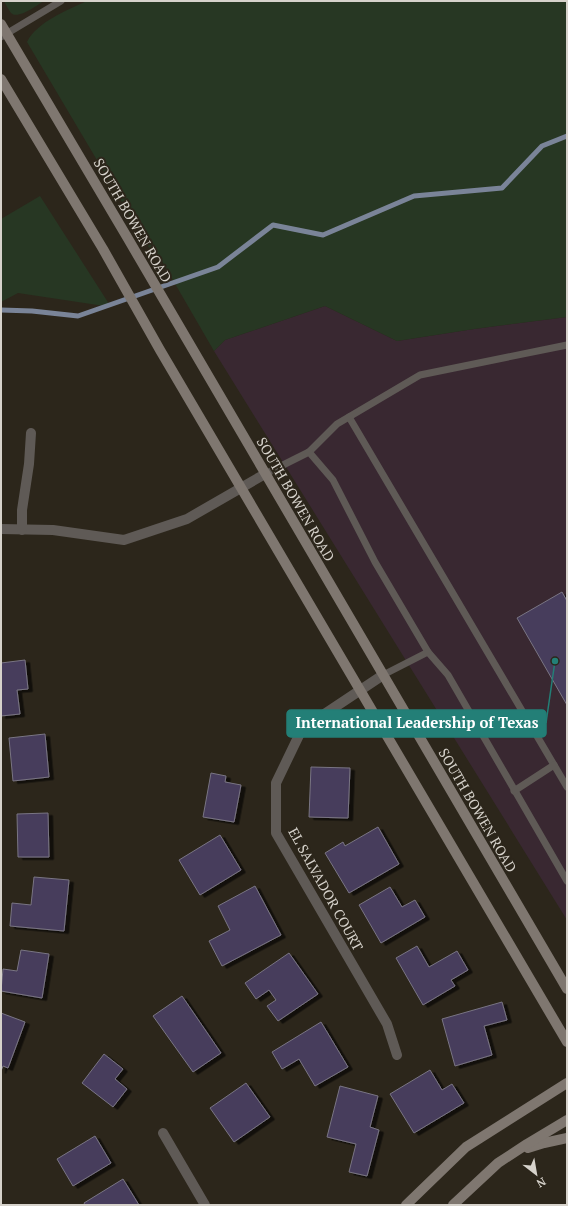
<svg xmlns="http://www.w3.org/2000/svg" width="568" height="1206" font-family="'PT Serif',serif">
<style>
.education{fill:#392831}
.green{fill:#273723}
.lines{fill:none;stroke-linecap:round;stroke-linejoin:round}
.stream{stroke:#7a8498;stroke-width:5}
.building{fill:#473c5c;stroke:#797583;filter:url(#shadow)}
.lane{stroke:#5f5a56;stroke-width:7}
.street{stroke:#5f5a56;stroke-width:10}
.secondary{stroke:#7f7770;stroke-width:10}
.labels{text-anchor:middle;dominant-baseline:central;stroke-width:4;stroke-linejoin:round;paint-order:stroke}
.street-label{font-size:14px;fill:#d6d2cb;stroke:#2c261b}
.leader{fill:none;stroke:#237f77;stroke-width:1.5}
.callout-dot{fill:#237f77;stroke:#2c261b;stroke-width:1.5}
.callout{fill:#237f77;stroke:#237f77;stroke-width:1.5}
.callout-label{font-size:15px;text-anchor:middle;font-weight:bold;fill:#fff}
</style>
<defs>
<filter id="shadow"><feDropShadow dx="4.5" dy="2.5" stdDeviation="0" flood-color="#0009"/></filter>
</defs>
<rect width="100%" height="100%" fill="#2c261b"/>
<path class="education" d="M 325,306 L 397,341 L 474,329 L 567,317 L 567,920 L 214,351 L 225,340 Z"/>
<g class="green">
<path d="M 4,1 L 44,1 C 37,5 18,20 11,13 C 8,9 6,5 4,1 Z"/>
<path d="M 87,1 L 567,1 L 567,317 L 474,329 L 397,341 L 325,306 L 225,340 L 214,351 L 159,256 L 155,258 L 27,42 C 37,22 67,10 87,1 Z"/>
<path d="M 40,196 L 111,307 L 18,293 L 1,302 L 1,219 Z"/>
</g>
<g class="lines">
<path class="stream" d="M 1,310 L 32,311 L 78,316 L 218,267 L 273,225 L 323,235 L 414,196 L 502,188 L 542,146 L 567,136"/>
</g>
<g class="building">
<path d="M 562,592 L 567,601 L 567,705 L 517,618 Z"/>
<path d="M 25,660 L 28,689 L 17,690 L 20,714 L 1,716 L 1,663 Z"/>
<path d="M 45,734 L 49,777 L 13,781 L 9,738 Z"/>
<path d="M 311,767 L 350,768 L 348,818 L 309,817 Z"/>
<path d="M 211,773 L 226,776 L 225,782 L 241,785 L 234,822 L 203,817 Z"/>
<path d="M 48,813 L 49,857 L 18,857 L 17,814 Z"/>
<path d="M 378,827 L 399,864 L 349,893 L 325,853 L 343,842 L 345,846 Z"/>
<path d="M 220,835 L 241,870 L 200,895 L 179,860 Z"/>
<path d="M 34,877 L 69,880 L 64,931 L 10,926 L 12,903 L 31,905 Z"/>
<path d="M 255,886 L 281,935 L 222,966 L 209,941 L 230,930 L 218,906 Z"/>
<path d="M 390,887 L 402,907 L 415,900 L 425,917 L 381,943 L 359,905 Z"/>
<path d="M 417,946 L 429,967 L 457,951 L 468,970 L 451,980 L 455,986 L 423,1005 L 396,958 Z"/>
<path d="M 21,950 L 49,954 L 42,998 L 1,991 L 3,969 L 17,971 Z"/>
<path d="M 289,953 L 318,994 L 278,1021 L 267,1006 L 276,1000 L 269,990 L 256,999 L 245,983 Z"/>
<path d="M 182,996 L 221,1053 L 193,1072 L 153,1016 Z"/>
<path d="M 502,1002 L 507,1020 L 484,1026 L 492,1055 L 455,1066 L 442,1019 Z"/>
<path d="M 1,1013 L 25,1022 L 8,1068 L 3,1066 L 1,1071 Z"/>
<path d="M 321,1022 L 348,1067 L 315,1086 L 299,1059 L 282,1069 L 272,1052 Z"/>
<path d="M 104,1054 L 123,1069 L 115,1079 L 127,1089 L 113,1107 L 82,1083 Z"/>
<path d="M 430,1070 L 442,1090 L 452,1084 L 464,1103 L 414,1133 L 390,1094 Z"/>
<path d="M 246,1083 L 270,1117 L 234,1142 L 210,1108 Z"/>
<path d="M 340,1086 L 378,1096 L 370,1127 L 379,1130 L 367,1176 L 349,1172 L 356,1144 L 327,1137 Z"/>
<path d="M 95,1136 L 111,1163 L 73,1186 L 57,1159 Z"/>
<path d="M 123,1179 L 139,1205 L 85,1205 L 84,1203 Z"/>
</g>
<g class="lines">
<g class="lane">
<path d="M 1,37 L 61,1"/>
<path d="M 349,417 L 567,787"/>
<path d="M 309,452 L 337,424 L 420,375 L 567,345"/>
<path d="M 265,474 L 309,452 L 333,480 L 375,562 L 428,652 L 448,675 L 567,881"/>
<path d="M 383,675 L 428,652"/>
<path d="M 514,791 L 554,765"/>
</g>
<g class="street">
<path d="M 1,529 L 53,530 L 124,540 L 187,519 L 265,474"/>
<path d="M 22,530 L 22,510 L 29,464 L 31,433"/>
<path d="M 383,675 L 302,729 L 276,783 L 276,833 L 387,1024 L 397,1055"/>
<path d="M 163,1133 L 205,1205"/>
</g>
<g class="secondary">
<path d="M 1,24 L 127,237 L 567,989"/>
<path d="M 1,79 L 103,249 L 160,350 L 567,1042"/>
<path d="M 528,1148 L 544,1143 L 567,1138"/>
<path d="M 406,1205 L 466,1147 L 567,1083"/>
<path d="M 453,1205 L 498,1163 L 527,1144 L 567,1120"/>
</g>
</g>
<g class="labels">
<g class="street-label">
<text transform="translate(133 220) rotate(60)">SOUTH BOWEN ROAD</text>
<text transform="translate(296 499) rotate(60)">SOUTH BOWEN ROAD</text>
<text transform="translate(478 810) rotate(60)">SOUTH BOWEN ROAD</text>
<text transform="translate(326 889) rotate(61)">EL SALVADOR COURT</text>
</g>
</g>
<path class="leader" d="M555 661L546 723"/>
<circle class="callout-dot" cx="555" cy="661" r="4"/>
<rect class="callout" x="287" y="710" width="259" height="27" rx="4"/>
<g class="callout-label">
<text x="417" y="728">International Leadership of Texas</text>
</g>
<rect width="568" height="1206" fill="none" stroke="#d6d2cb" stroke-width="4"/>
<g transform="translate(536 1174) rotate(149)" stroke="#2c261b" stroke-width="3" paint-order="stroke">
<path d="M0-3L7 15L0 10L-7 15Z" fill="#d6d2cb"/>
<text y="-6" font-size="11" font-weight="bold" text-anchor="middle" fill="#d6d2cb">N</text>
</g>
</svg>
